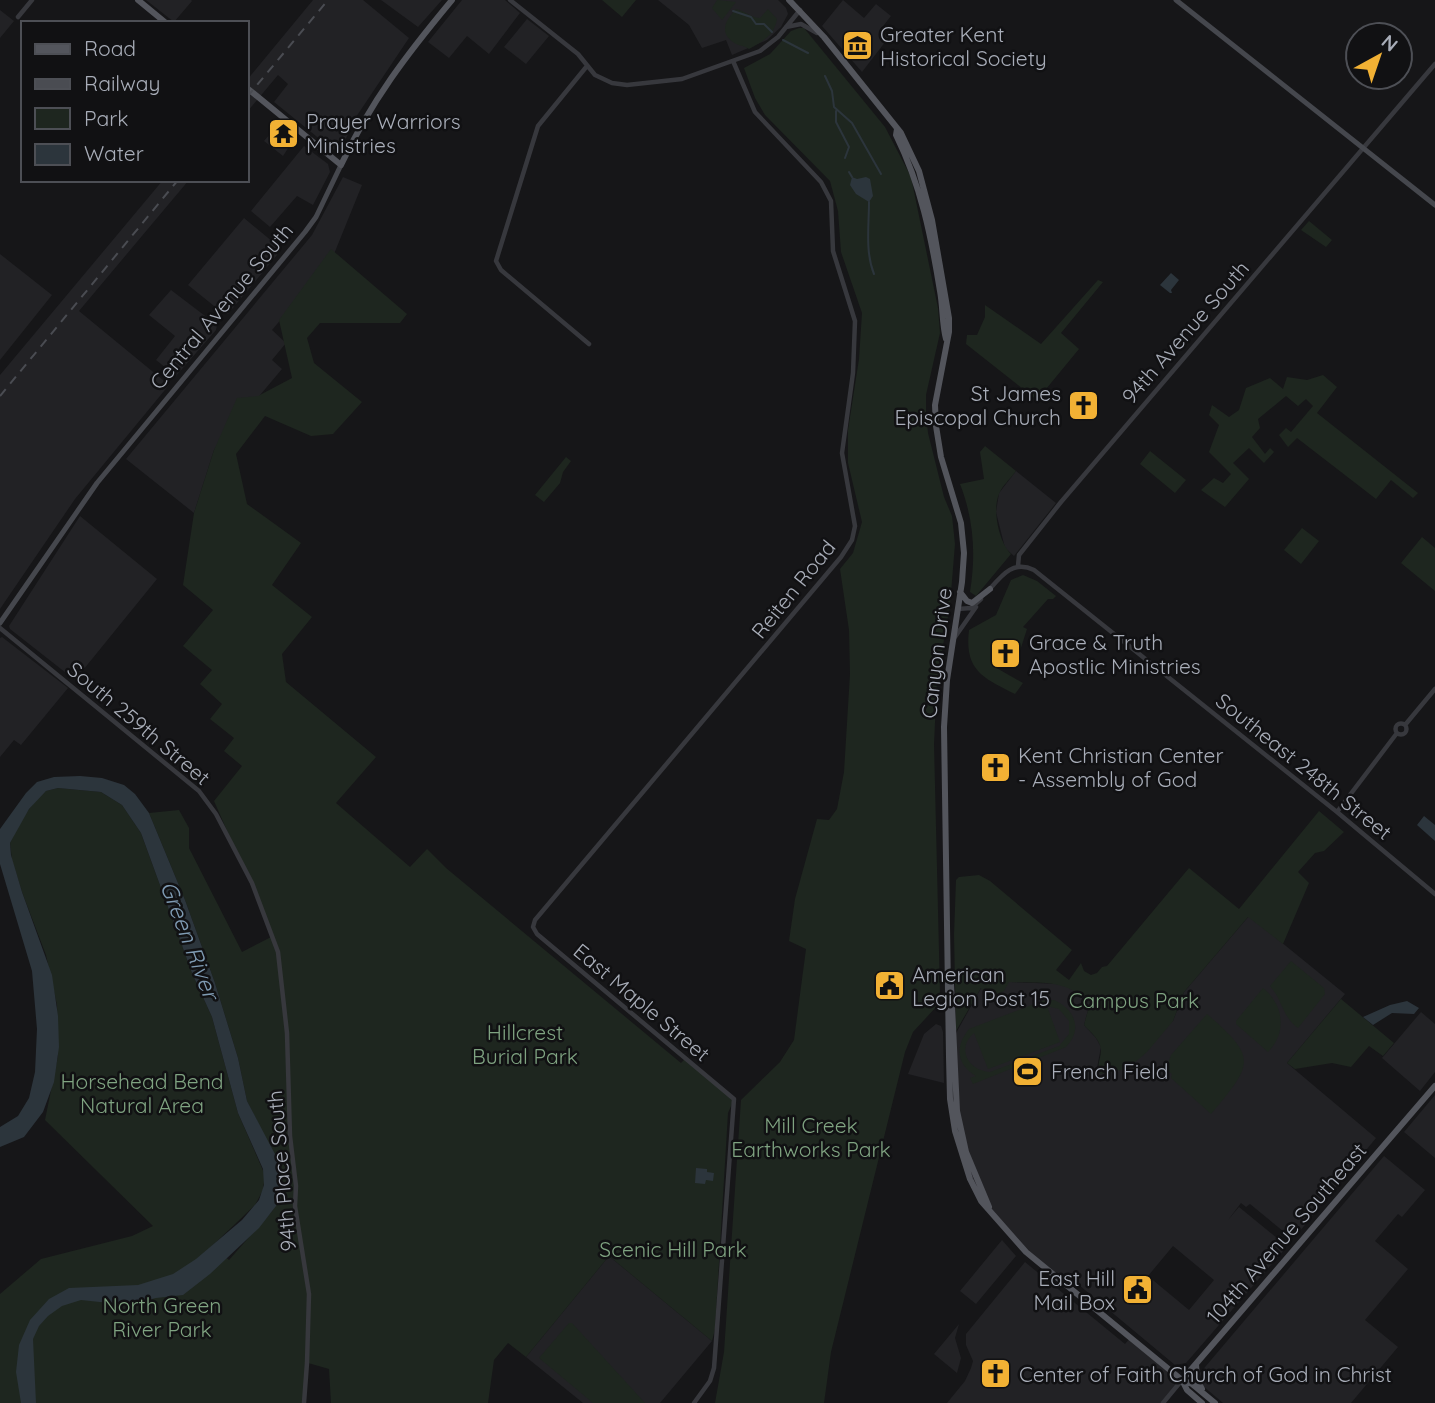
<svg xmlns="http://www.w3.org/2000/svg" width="1435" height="1403" font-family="Quicksand,sans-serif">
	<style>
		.built { fill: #222225; fill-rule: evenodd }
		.green { fill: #1e261f; fill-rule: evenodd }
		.water { fill: #2c353c }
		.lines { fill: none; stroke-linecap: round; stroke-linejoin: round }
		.stream { stroke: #2c353c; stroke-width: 2 }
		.tertiary { stroke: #37383d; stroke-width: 4.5 }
		.secondary { stroke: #45474d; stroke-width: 5 }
		.primary { stroke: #53555c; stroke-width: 6 }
		.rail { stroke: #4a4c52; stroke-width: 2; stroke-dasharray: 9 7; stroke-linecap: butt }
		.labels { text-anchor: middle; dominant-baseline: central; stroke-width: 5; stroke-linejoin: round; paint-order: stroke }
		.poi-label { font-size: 21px; fill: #a8adb8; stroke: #111113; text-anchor: start }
		.street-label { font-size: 21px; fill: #a8adb8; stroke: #111113 }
		.park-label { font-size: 21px; fill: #7fa381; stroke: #111113 }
		.water-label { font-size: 23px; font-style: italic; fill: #7f9bb3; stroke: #111113 }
	</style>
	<rect width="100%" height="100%" fill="#161618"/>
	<path class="built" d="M146,0h45l1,1 -18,21z
		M313,0h50l46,38 -53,79 -15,32 -4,1 -5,-1 -58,-47 14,-18 -10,-9 -31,37v-32z
		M381,0h61l-24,27z
		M462,0h43l15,13 -31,41 -22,-18 -18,22 -21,-16z
		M658,0h120l8,8 2,6 -7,13 -14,13 -35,15 -6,-15 -24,8 -13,-23z
		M843,0l21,18 12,-14 15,12 -11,14 9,7 -27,35 -40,-46z
		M0,10l14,11 -14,17z
		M527,19l22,17 -23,28 -22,-17z
		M280,122l16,14 -13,20 -19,-15z
		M304,146l24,18 2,8 -17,33 -16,-9 -27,31 -19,-16z
		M343,177l19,8 -30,74 -60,71 14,13 -14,17 10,9 -68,81 -20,63 -68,-54 186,-224z
		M163,180h26l-110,131 90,74 -94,114 -75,110v-234z
		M244,218l35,29 -2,8 -49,59h-4l-36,-29z
		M0,254l52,41 -52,65z
		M171,290l46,35 -1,5 -40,46 -20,-16 19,-24 -26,-21z
		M1016,471l40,32 -42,53 -9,-8 -9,-36 3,-19z
		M80,516l77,63 -82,101 -65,-51 -1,-3z
		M2,637l66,51 -47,57 -7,-5 -14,17v-119z
		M1249,916l96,78 -58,69 89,75 -81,99 -6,-1 -39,-32 -4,3 -5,-4 -13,17 11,-13 44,36 1,7 -98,113 -11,2 -102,-85 -6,6 -41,-34 -37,-43 -17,-31 -15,-47 -4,-32 -3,-55 35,-63 76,3 9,3 20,16 -6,22 12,13 5,9 -4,21 76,-47 11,-29zM1173,1246l41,34 -25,30 -41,-34z
		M1421,1012l14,12v48l-15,19 -38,-33z
		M936,1024l5,2 2,6 1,51 -36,-9 16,-40z
		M1435,1095v63l-31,-26z
		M1384,1156l41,34 -23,27 -4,-3 -23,27 33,28 -43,51 33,27 -47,56h-128l-20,-17 -3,-13z
		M1002,1240l14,16 -40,48 -16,-13z
		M609,1256l103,85 -52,62h-77l-57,-46z
		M1025,1262l100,82 5,-6 52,42 -19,23h-216l18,-22 6,-13 2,-7 -7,-16v-11z
		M959,1324l-4,14 6,20 -4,15 -23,-19z"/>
	<path class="green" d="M602,0h34l-14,17z
		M717,0l19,2 -14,18 -10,-12z
		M736,9c9,2 16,9 24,9l8,-9 9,10c-3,17 -14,22 -28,30 -6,-4 -11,-3 -16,-7 -15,-11 -6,-23 3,-33z
		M799,28h5l81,99 26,50 27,131 2,25 -14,62v18l2,20 16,64 8,19 3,28 -5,61 -13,75 -3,64 6,249 -3,13 -24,26 -8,20 -74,300 -7,51h-109l9,-51 17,-252 39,-38 14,-22 12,-91 -17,-8 6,-42 22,-80 12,1 8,-11 7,-37 6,-98 -1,-44 -9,-61 13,-16 9,-31 -14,-59v-33l11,-71 3,-46 -21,-61 -3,-41 -8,-30 -65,-66 -10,-17 -11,-30 26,-14 21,-23z
		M1309,221l23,19 -6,7 -25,-17z
		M331,249l76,65 -7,9h-80l-13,15 7,25 48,39 -29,32 -22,2 -46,-20 -29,38 11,50 54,39 -29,42 40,32 -30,37 4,28 90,75 -40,46 74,64 17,-18 19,19 235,195 4,-4 49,40 -6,14 -13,216 -3,12 -103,-85 -83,101 -18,-14 -14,17 -6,43h-157l-2,-34 -21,-6 -4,40h-304v-109l41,-35 91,-23 21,-10 -108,-106 13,-64 -1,-51 -11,-50 -24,-63 -10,-32 -2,-17 13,-26 13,-17 10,-9 12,-3 43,4 21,13 19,28 51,140 20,44 26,96 27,62 -2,15 -8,15 -43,41 17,14 44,-50 8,-41 -34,-68 -9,-43 -23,-75 -30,-83 -36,-87 30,-3 10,18v20l53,104 31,-16 -59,-135 28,-35 -18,-15 10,-13 -24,-19 12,-15 -22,-20 12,-14 -29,-24 30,-36 -30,-25 11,-72 20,-63 23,-52 21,-2 34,-18 -13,-58z
		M1098,280l5,2 -42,51 18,16 -42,51 -71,-56 1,-9h10l8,-18v-12l56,39z
		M1323,375l14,12 -20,26 101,80 -5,5 -22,-18 -15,19 -79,-61 -9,9 -9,-12 7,-7 5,4 22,-26 -7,-7 -8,7 -12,-10 -28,23 2,9 -8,9 13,17 5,-6 4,4 -10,11 -15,-15 -16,15 16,16 -24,28 -24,-17 13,-12 9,5 8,-9 -22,-22 10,-27 -10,-10 3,-10 17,12 10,-7 7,-22 24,-10 13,11 4,-12 20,3z
		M985,446l31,25c-5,7 -14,15 -17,23 -7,16 0,48 12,60l-35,42 -6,-4c6,-37 4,-72 -10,-108l24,-5 -4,-27z
		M1150,451l36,29 -11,13 -35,-29z
		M566,457l5,4 -8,11 -3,11 -16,19 -9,-7z
		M1302,528l17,13 -18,23 -17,-14z
		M1422,537l13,11v43l-34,-28z
		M1023,575l14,6 19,15 -3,3h-5l-25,28 4,2 -8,25 -21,-3 -5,15 30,17 -8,11c-31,-16 -51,-23 -46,-64l27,-15 15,-35z
		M1319,811l25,21 -20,19 -9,2 -17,19 11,11 -26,61 -35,-27 -64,75 -11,29 -26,31 -20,17 -27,5c-4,-9 1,-15 1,-24 -1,-11 -11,-18 -17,-25l6,-22c-27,-25 -47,-19 -81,-21l-5,9 -16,7 -7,-10 -25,43 -2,-96 2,-55 3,-3 20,-2 11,6 82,69 -16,20 13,10 12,-17 3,8 7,4 6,-2 5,-6 5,-1 82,-98 50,41z
		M1291,961l33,27 1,6 -27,34c-15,-10 -16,-29 -28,-42z
		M1263,988c21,17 24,45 5,64l-32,-28v-3z
		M1341,999l53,44 -11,13 -14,-10 -18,21 -19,-4 -37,6 -8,-6z
		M1054,1000c21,9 29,30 12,47l-93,37 -3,-6 6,-2c-20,-12 -21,-30 -7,-47l73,-28zM1047,1006l12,3 10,12v13l-10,12 -69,26c-22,-1 -34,-24 -16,-39l14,36 72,-27z
		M1207,1014c51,44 46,50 4,100l-40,-36 1,-4 -6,-5 5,-14z
		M569,1323h3l73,80h-52l-54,-45z"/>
	<path class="water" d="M852,177l5,2 9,-2 4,2 3,17 -4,6 -13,-8 -6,-9z
		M1171,273l8,7 -8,10 1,3h-2l-10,-8z
		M80,776l22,2 22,7 11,9 14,19 36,87 30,83 23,75 9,43 30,57 5,23 -6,25 -17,22 -49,46 -27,21 -27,3 -28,7 -47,-5 -19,6 -14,10 -9,10 -6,13 3,64h-15l-5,-31 3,-27 11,-25 19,-21 20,-11 69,-3 35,-11 23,-15 46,-39 17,-20 5,-15 -1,-16 -25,-56 -26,-96 -20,-44 -51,-140 -19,-28 -21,-13 -43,-4 -12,3 -17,18 -19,34 1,12 11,37 30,83 6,41 1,31 -5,35 -11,30 -19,25 -24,10v-20l18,-11 11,-18 6,-26 2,-43 -5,-58 -32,-107v-35l26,-36 11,-11 17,-5z
		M1424,816l11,9v16l-18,-16z
		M1407,1001l12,7 -5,6 -22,-1 -19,12 -10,-8 27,-12z
		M696,1168l11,1v3l7,1 -1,8 -7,-1 -1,4 -10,-1z"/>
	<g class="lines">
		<path class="stream" d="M733,11l18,6 5,7h8l8,8
			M783,40l25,13
			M825,76l7,15 2,16 18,16 29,51
			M836,111v11l13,25 -4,11
			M849,172l3,5
			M869,202c0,23 -4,50 5,72"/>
		<path class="tertiary" d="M510,0l68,54 17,21 17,8 15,2 55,-6 78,-28 18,-14 22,-27
			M18,17l14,-17
			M786,27l15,-3 16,9
			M587,66l-49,60 -42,135 5,9 88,74
			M1018,566l1,-11 42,-53 374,-438
			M989,590c13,-15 24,-30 45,-20l303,242 98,82
			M958,609l13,-1 10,-9
			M0,628l199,163 17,23 36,69 26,69 9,81 3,103 6,50 -1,20 14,88 -2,69 -3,40
			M955,637l21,-30
			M1395.5 729a5.5 5.5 0 1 1 11 0a5.5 5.5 0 1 1-11 0Z
			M1405,725l30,-36
			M1337,812l60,-79
			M694,1403l16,-22 4,-13 20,-269 -197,-165 -4,-7 2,-7 306,-363 11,-17 3,-14 -13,-73 11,-80 2,-52 -22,-70 -2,-50 -10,-19 -66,-70 -22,-51
			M1163,1403l19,-23"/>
		<path class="secondary" d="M1176,0l259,205
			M0,623l97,-140 208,-251 11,-15 25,-52"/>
		<path class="primary" d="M138,0l28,23
			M789,0l35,37 77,96 18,38 13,49 17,98v14l-14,73 1,21 5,31 20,66 3,30 -2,29 -15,98 -3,47 5,330 1,42 5,32 15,48 11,22 45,51 156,128 10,4 23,19
			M247,88l94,77c30,-64 66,-111 111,-165
			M897,129l-1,6c25,51 35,100 44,156 3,16 2,33 6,48
			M960,592l7,9 5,2 18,-14
			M948,975l3,9 6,127 9,41 23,55
			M1196,1364l1,16 5,9
			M1182,1380l253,-294
			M1182,1380l5,10 15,13"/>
		<path class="rail" d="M247,97l81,-97
			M0,396l178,-216"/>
	</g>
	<defs>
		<symbol id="museum-square" viewBox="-11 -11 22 22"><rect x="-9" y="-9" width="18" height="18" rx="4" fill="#f2b134" stroke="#111113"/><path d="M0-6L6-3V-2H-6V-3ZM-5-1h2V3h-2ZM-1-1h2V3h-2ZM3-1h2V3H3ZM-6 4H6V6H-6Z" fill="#111"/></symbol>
		<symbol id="temple-square" viewBox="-11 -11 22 22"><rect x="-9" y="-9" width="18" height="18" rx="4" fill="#f2b134" stroke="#111113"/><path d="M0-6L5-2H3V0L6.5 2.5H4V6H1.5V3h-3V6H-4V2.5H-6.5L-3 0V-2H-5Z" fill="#111"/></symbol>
		<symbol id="church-square" viewBox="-11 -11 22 22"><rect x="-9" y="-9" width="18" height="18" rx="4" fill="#f2b134" stroke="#111113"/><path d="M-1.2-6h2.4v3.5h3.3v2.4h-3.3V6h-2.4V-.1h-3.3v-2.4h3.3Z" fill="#111"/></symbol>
		<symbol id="civic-square" viewBox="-11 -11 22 22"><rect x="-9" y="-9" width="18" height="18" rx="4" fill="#f2b134" stroke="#111113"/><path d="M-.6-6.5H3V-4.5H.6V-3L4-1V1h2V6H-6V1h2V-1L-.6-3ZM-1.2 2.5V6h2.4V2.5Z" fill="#111"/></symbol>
		<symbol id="stadium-square" viewBox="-11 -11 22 22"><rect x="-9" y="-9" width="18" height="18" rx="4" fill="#f2b134" stroke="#111113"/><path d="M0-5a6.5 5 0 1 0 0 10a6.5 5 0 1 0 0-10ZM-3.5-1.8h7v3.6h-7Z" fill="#111"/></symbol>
	</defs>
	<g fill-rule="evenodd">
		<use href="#museum-square" x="840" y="28" width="35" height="35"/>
		<use href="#temple-square" x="266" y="116" width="35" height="35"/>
		<use href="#church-square" x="1066" y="388" width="35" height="35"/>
		<use href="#church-square" x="988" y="636" width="35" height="35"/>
		<use href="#church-square" x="978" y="750" width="35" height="35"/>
		<use href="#civic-square" x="872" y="968" width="35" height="35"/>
		<use href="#stadium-square" x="1010" y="1054" width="35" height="35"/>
		<use href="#civic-square" x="1120" y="1272" width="35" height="35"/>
		<use href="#church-square" x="978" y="1356" width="35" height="35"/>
	</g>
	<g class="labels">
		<g class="poi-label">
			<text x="880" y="34">Greater Kent<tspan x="880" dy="24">Historical Society</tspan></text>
			<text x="306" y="121">Prayer Warriors<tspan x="306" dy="24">Ministries</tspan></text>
			<text x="1061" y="393" text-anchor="end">St James<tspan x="1061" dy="24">Episcopal Church</tspan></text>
			<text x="1029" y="642">Grace &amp; Truth<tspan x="1029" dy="24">Apostlic Ministries</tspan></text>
			<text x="1018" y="755">Kent Christian Center<tspan x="1018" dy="24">- Assembly of God</tspan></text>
			<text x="912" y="974">American<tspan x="912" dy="24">Legion Post 15</tspan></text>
			<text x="1051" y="1071">French Field</text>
			<text x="1115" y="1278" text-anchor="end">East Hill<tspan x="1115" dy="24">Mail Box</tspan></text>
			<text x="1019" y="1374">Center of Faith Church of God in Christ</text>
		</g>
		<g class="street-label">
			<text transform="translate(221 306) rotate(-50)">Central Avenue South</text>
			<text transform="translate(1185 332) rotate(-49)">94th Avenue South</text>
			<text transform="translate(793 589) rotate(-51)">Reiten Road</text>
			<text transform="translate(936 653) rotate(-83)">Canyon Drive</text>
			<text transform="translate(139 723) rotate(40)">South 259th Street</text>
			<text transform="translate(1304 766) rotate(39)">Southeast 248th Street</text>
			<text transform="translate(642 1002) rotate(40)">East Maple Street</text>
			<text transform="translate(281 1171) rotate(-95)">94th Place South</text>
			<text transform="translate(1286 1233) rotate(-49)">104th Avenue Southeast</text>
		</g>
		<g class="park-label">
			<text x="1134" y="1000">Campus Park</text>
			<text x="525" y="1032">Hillcrest<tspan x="525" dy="24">Burial Park</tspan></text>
			<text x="142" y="1081">Horsehead Bend<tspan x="142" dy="24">Natural Area</tspan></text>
			<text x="811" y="1125">Mill Creek<tspan x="811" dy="24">Earthworks Park</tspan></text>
			<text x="673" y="1249">Scenic Hill Park</text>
			<text x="162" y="1305">North Green<tspan x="162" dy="24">River Park</tspan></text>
		</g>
		<g class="water-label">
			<text transform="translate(190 940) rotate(69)">Green River</text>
		</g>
	</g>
	<rect x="21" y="21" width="228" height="161" fill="#111113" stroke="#4d4f55" stroke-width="2"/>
	<rect x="35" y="44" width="35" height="10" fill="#53555c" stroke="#4d4f55" stroke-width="2"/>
	<text x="84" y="56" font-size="21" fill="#a8adb8">Road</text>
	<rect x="35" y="79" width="35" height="10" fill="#4a4c52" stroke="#4d4f55" stroke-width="2"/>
	<text x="84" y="91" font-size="21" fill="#a8adb8">Railway</text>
	<rect x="35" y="108" width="35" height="21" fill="#1e261f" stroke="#4d4f55" stroke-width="2"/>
	<text x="84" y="126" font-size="21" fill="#a8adb8">Park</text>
	<rect x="35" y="144" width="35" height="21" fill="#2c353c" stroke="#4d4f55" stroke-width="2"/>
	<text x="84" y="161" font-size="21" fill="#a8adb8">Water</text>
	<g transform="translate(1379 56) rotate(40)"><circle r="33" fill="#111113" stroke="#4d4f55" stroke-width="2"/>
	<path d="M0-5L12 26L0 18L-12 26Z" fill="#f2b134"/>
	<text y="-10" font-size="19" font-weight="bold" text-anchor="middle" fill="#a8adb8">N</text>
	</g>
</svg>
